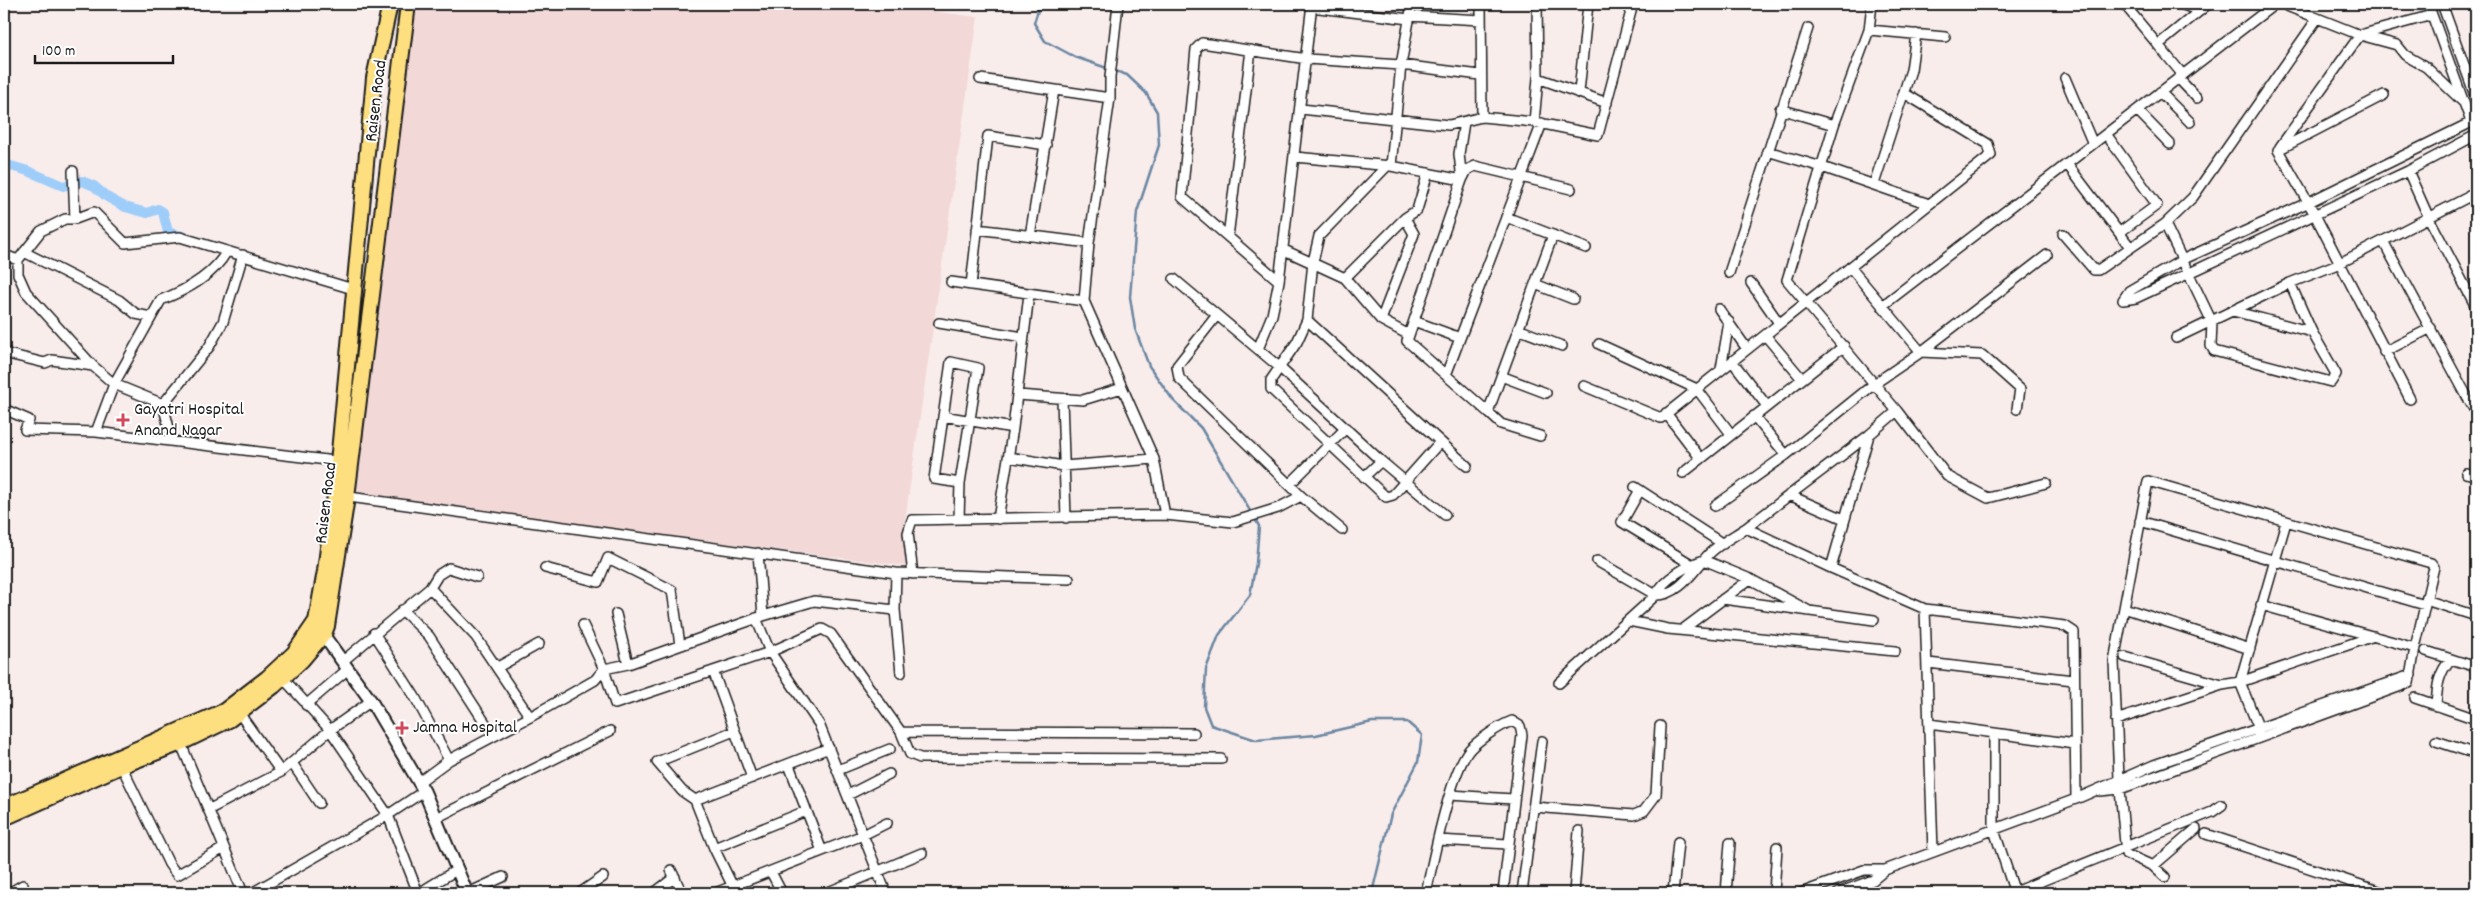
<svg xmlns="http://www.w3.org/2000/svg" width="2480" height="897" font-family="Dekko,sans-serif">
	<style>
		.built { fill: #f2d8d6 }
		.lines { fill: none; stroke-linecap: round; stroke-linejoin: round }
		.stream { stroke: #6a86a1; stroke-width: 2.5 }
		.canal { stroke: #9ecdf9; stroke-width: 10 }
		.minor-casing { stroke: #1c1c1c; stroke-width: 12 }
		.tertiary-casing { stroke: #1c1c1c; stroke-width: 15 }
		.primary-casing { stroke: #1c1c1c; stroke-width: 18 }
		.minor { stroke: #fff; stroke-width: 9 }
		.tertiary { stroke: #fff; stroke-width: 11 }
		.primary { stroke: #fedf80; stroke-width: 14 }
		.poi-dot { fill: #d1495b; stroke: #fff; stroke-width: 2 }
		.labels { text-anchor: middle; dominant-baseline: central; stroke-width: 4; stroke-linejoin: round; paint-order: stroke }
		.street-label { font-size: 18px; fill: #1c1c1c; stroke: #fff }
		.poi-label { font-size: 18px; fill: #1c1c1c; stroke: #fff; text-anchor: start }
	</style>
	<rect width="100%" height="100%" fill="#f9edec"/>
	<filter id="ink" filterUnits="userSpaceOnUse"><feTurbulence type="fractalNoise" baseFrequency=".02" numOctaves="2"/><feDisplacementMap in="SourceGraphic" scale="10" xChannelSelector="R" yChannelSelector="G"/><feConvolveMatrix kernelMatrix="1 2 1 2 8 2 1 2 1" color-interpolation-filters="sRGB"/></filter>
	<g filter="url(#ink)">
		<path class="built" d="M416,4h458l104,13 -74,510 2,39 -551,-70z"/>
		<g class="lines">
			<path class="stream" d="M1040,4l-6,19 11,18 30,16 52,18 19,18 11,19 2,33 -22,67 -7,85 5,32 14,37 24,34 28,28 58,98 -3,37 -6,32 -31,40 -13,34 -2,38 7,18 45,15 60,-5 56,-13h35l15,13 -4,27 -27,52 -19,79"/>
			<path class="canal" d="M4,164l24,7 35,15 19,-5 12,5 13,11 18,10 22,6 11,-4 5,3 5,20 17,5"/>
			<defs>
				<path id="minor" d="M1118,4l-8,73v21l-21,145 -5,58 70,158 11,56
					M1481,4l1,113 52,5 64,13 35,-131
					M1872,4l-3,26 -35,95 -47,155 110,131 50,65 41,22 58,-15
					M2124,4l34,41 50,-41
					M2181,4l19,7
					M2282,4l78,31 37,10 8,10 21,12 37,35
					M2428,4l43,118
					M2442,4l34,94
					M1311,7l98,12
					M1409,16l72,4
					M1869,30l76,7
					M2158,45l25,30
					M1538,78l69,25
					M2065,78l28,66
					M2178,78l19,20
					M980,79l130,19
					M1579,92l9,-88
					M2160,92l30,30
					M2384,95l-106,55 36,63 96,186
					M1301,109l148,16 33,-8
					M1780,109l54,16
					M2137,110l33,34
					M1534,122l4,-44 -1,-74
					M2106,134l51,71 -37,27
					M2280,147l80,-112 72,-20
					M1767,151l55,16 107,37
					M1295,157l96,9 71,14 -55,161 81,71 65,-177
					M2067,164l63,83
					M1387,166l-68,70 -6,26 -6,58 -10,22 -26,38v9l115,108 7,-2 47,-53
					M1391,166l10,-101 11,-61
					M73,171l2,48
					M2408,171l21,47 47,89
					M1462,180l5,-10 8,-4 96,23
					M1462,180l-3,-26 5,-32
					M1874,184l37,-114 5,-36
					M2469,196l7,8
					M1506,217l80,31
					M2165,224l47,98 -1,24 3,5 117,31 5,-8 -24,-42 -22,-49
					M977,229l112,14
					M2063,234l31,36h4l67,-46 28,-27 124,-178
					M1030,236l24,-146
					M1228,237l23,-187
					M2383,241l93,172
					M1282,249l63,29 36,42 28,15
					M24,252l95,48 17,14 15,3
					M4,255l14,5
					M1850,267l71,85 61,3 38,34 -3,20
					M1729,273l79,-245
					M1345,278l60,-60 12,-8 11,-37
					M1174,279l104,87 103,95 64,54
					M1279,281l-97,-84 14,-148 6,-6 105,16 94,6 79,10
					M951,282l133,19
					M1751,283l28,40
					M1535,284l38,15
					M971,285l17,-149 58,9
					M2123,300l6,-9 55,-32 123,-56 169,-83
					M2123,300l13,-2 272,-127 68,-36
					M1882,306l393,-302
					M1719,309l28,40
					M2233,311l79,21
					M1217,315l-40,51 2,12 122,118 41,34
					M1307,320l160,146
					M1381,320l33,-86 -9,-16
					M1414,321l46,17
					M939,323l84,14
					M1518,329l44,17
					M1765,335l37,44
					M2176,338l114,-55 50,-20 136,-70
					M1599,344l98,45 34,45
					M1258,349l14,-34 7,-34 33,-277
					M2384,352l47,-24
					M4,353l41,10 7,-3 41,6
					M1732,361l35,45
					M1721,369l8,-47
					M1446,375l96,-252
					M1501,376l45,17
					M1584,386l77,32 330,-263 -3,-11 -84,-51
					M1018,395l65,5 39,-12
					M1062,399l4,119
					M163,404l-49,-20 -21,-18 -67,-74 -8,-18v-14l23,-29 24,-12h10l19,-7 31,31 55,-6 173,52
					M4,409l25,11 -4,10 71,2 247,30
					M1897,411l-28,24 -123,93 85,40 94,41 140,17 9,6 2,167
					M1488,412l13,12 39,12
					M1666,413l35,46
					M943,416l70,12
					M1754,416l32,39
					M96,432l18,-48 47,-84c26,-10 52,-24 66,-49
					M172,440l-9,-36 46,-57 14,-25 20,-67
					M1009,457l54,9 91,-7
					M1683,473l161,-127
					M2466,473l10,2
					M1364,477l17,-16
					M1290,484l56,-56
					M1635,487l88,57
					M1640,490l-18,32 69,42
					M1789,495l55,24
					M342,496l554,77 173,6
					M1715,506l71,-51 88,-71 47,-32 126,-97
					M959,519l1,-36 18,-115 -27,-6 -17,117 26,4
					M998,519l15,-91 16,-134
					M2140,521l285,84
					M758,553l5,63
					M1597,561l59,34c25,0 38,-26 54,-42 10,-10 24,-17 36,-25
					M545,568l53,14 10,-24 64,32 8,55
					M1831,568l38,-133
					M896,573l-1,37 6,63
					M913,574l-5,-41 4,-13 253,-5 68,7 45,-14 23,-12
					M430,588l46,49 54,80
					M1723,599l151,21
					M2432,602l44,14
					M2124,608l126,41
					M1925,609l8,243
					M402,610l27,26 64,99
					M616,614l12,50
					M756,618l14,34 49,72 67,169
					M1629,621l39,8 227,22
					M583,625l21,44 11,35 155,-52 52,-23 9,5 70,98 9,22 10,4 301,1
					M1682,630l68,-51
					M374,633l41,64 34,63
					M2426,651l50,16
					M2125,657l97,28
					M343,661l87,-73 8,-13 11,-7 28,9
					M1928,663l145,17
					M498,667l41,-23
					M713,671l39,107
					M283,678l47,52 58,85 30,78
					M1559,683l97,-88c7,-16 32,-30 48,-35l46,19 59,32
					M2415,698l61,21
					M306,705l42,-36
					M2436,706c1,-19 2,-33 15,-47
					M239,713l42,59
					M2116,720l106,-35 18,-3 134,-46
					M1929,724l146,20
					M901,732l293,1
					M1994,734v96l21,63
					M2261,734l-21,-52 46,-160
					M179,739l64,154
					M2436,741l40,13
					M119,761l50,103 8,11 47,-27
					M292,763l27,40
					M789,765l33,86
					M838,770l52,-21
					M419,782l30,-22 81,-43 65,-37 9,-11 24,-5 135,-48 51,-15 81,9
					M2100,791l20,-2 289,-106 6,-35 -154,-43
					M848,795l41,-21
					M1450,795l63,4
					M695,800l-13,-9 -25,-29 77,-31
					M1534,807l100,8 10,-4 12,-16 4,-69
					M208,810l73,-38 49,-42 41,-29
					M436,818l174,-87
					M2206,834l179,59
					M1438,840l70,4
					M714,848l92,-37
					M2153,866l43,-37
					M671,870l11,23
					M771,872l11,21
					M2165,877l-12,-11 -27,-12 -7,-75 -5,-118 34,-180 283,82 3,4 -19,81
					M9,893l14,-8
					M252,893l136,-78 36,-24
					M419,893l39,-24
					M468,893l35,-16
					M580,893l23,-16
					M654,893l21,-16
					M715,893l148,-58 24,-12
					M736,893l-22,-45 -19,-48 134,-52
					M826,893l96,-40
					M1426,893c7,-32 24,-121 44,-144 10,-10 29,-23 42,-28l8,5 2,9 -19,158
					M1522,893l20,-152
					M1574,893l5,-62
					M1673,893l5,-51
					M1726,893l4,-50
					M1774,893l3,-46
					M1801,893l63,-23h21
					M1838,893l35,-13 12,-10 191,-71 78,-34 257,-90
					M2012,893l200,-81 10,-7"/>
				<path id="tertiary" d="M319,629l52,72 53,90 43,102"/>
				<path id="primary" d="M4,807l220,-96 43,-33 27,-25 22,-32 9,-50 10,-76 39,-417 16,-74
					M4,818l117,-52 60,-23 48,-23 45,-34 28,-26 22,-26 3,-8 20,-129 61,-493"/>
			</defs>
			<use href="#minor" class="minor-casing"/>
			<use href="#tertiary" class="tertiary-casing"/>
			<use href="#primary" class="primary-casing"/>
			<use href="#minor" class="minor"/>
			<use href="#tertiary" class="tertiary"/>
			<use href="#primary" class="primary"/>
		</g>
	</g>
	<g class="poi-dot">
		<path d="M120.5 412.5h5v5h5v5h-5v5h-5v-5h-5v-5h5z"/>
		<path d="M399.5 720.5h5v5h5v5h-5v5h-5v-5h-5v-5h5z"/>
	</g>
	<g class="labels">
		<g class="street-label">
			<text transform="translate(377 101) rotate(-83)">Raisen Road</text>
			<text transform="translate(327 503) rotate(-83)">Raisen Road</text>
		</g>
		<g class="poi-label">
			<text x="134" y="410">Gayatri Hospital<tspan x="134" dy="21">Anand Nagar</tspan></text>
			<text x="413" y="728">Jamna Hospital</text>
		</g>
	</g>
	<rect width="2480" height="897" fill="none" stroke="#fff" stroke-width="20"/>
	<rect x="10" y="10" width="2460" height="877" fill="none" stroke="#1c1c1c" stroke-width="2" filter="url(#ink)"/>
	<path d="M35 55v8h138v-8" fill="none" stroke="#1c1c1c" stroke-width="2.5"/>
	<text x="42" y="55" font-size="15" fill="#1c1c1c" stroke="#ffffff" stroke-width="4" paint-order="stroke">100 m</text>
</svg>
